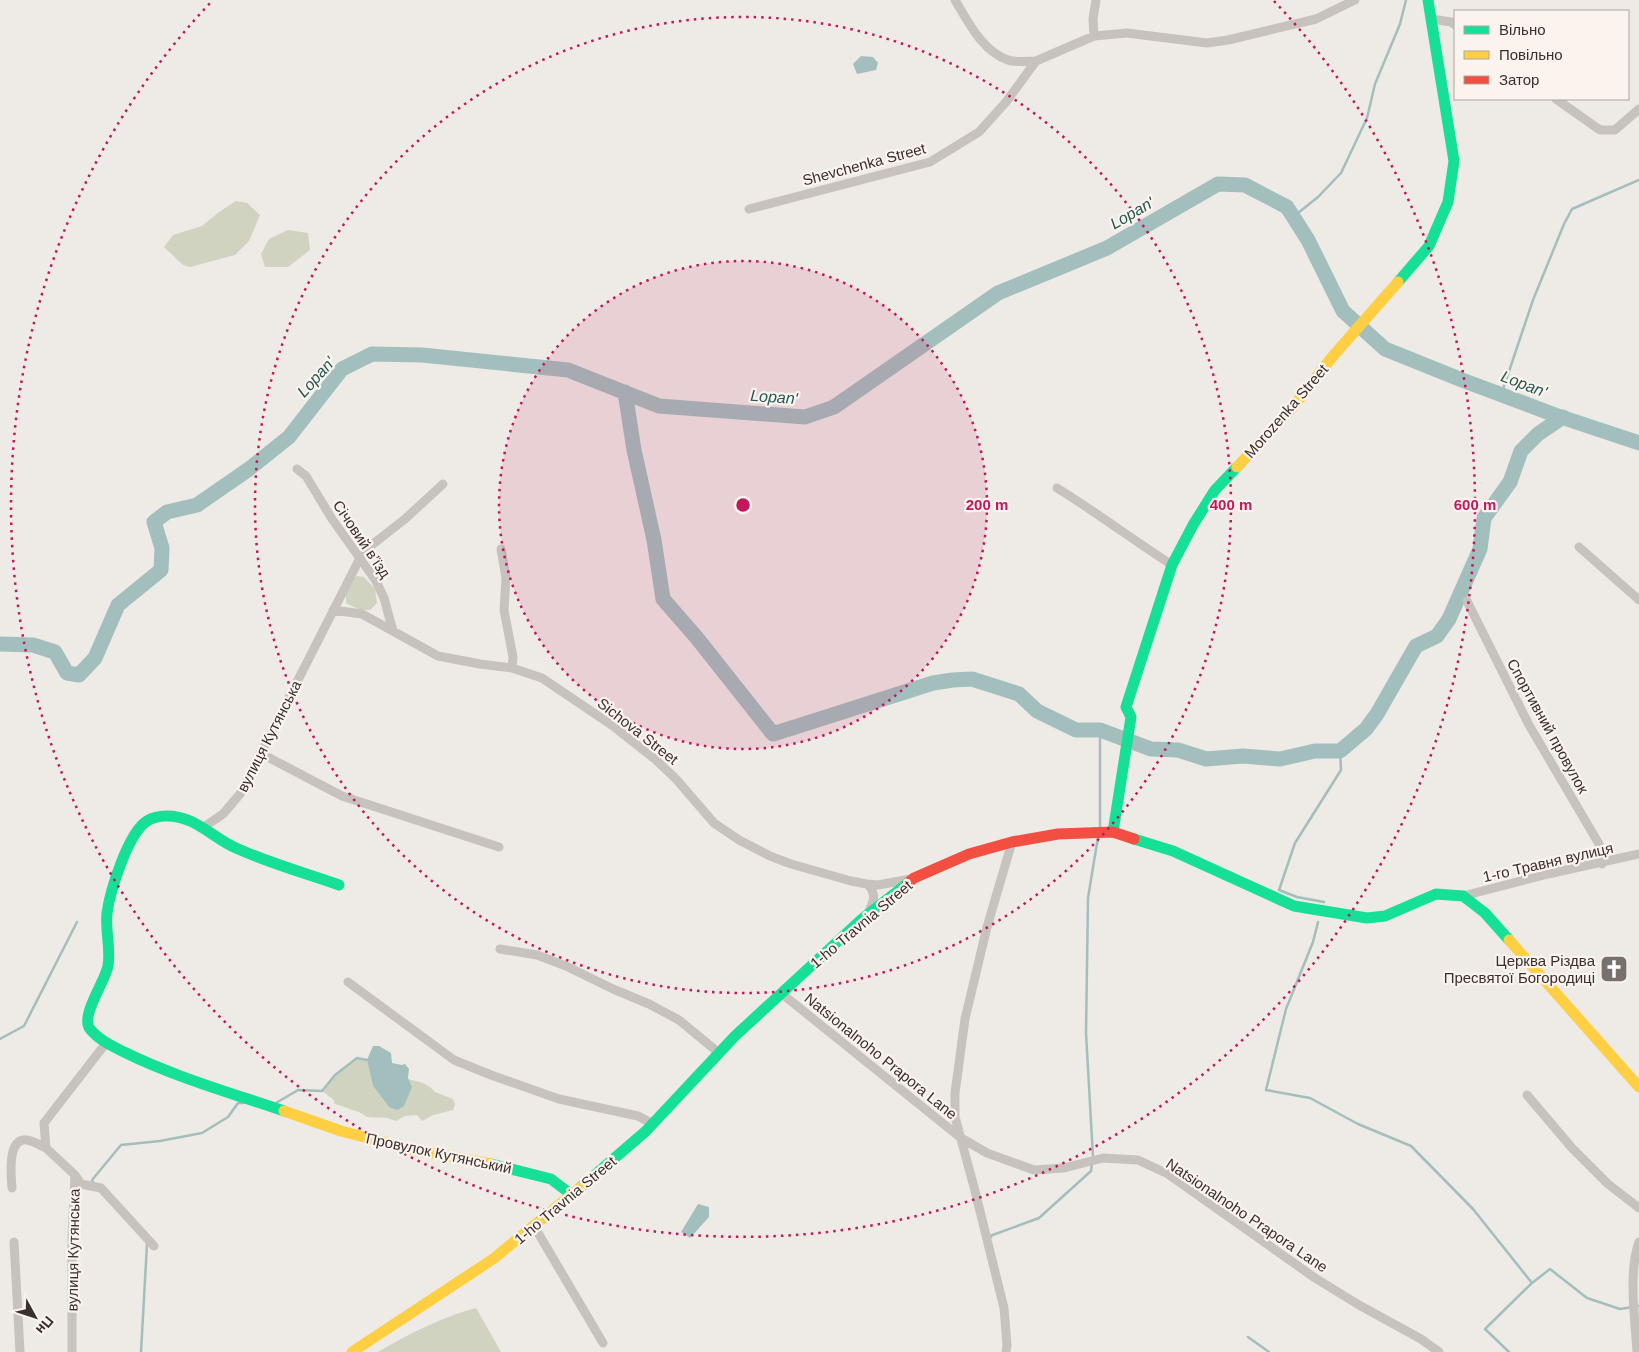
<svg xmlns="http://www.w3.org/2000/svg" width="1639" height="1352" font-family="Arial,sans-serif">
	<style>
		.green { fill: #d1d3c1 }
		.water { fill: #a3bfbd }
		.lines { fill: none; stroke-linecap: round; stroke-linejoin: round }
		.stream { stroke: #a3bfbd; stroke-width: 2.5 }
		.river { stroke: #a3bfbd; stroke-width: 15 }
		.street { stroke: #c8c2be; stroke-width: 9 }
		.fast { stroke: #16e098; stroke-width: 11 }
		.slow { stroke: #ffcf43; stroke-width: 11 }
		.jam { stroke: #f24e42; stroke-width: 11 }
		.ring { fill: none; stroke: #c2185b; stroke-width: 2.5; stroke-dasharray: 2.5 5 }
		.labels { text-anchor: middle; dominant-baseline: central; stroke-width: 4.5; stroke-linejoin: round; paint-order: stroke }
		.street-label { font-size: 15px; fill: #392f2c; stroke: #faf3ee }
		.poi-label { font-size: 15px; fill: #392f2c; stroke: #faf3ee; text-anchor: end }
		.water-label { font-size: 16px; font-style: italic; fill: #245856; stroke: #faf3ee }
		.centre { fill: #c2185b; stroke: #faf3ee; stroke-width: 2.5 }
		.ring-label { font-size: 15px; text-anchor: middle; font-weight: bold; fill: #c2185b; stroke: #faf3ee; stroke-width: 4.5; stroke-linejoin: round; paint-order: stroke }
	</style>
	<rect width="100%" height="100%" fill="#eeeae6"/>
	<path class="green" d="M236,201l11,2 13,12 -11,26 -14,14 -45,12 -7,-2 -19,-18 9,-12 29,-9 17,-14z
		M288,230l20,3 2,17 -22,17h-23l-4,-13 8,-15z
		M357,576l7,1 11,12 2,14 -7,7h-10l-14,-7v-8l8,-17z
		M357,1058l10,2 6,26 16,21 23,-20 -4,-8 15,4 7,4 5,5 18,7 2,5 -2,6 -20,5 -11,6 -5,-6 -12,1 -9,5 -9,-3 -20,-1 -8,-5 -24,-8 -2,-5 -11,-8 13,-16z
		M476,1308l25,44h-123c31,-18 63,-35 98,-44z"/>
	<path class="water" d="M861,56l12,1 5,6 -2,7 -19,4 -4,-10z
		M373,1046h6l12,7 1,10 10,2 3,-1 4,5 -1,9 4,9 -8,19 -7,4 -8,-3 -16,-21 -6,-26z
		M698,1204l11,3v10l-19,21 -9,-6z"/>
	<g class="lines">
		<path class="stream" d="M1293,217l25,-20 23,-24 26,-55 8,-34 25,-60 6,-24
			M1501,395l32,-95 31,-76 8,-15 67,-29
			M1100,829v-99
			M1324,902l-27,-5 -18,-7 16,-47 46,-73 -1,-19
			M1318,922l-5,20 -27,67 -20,81 44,8 48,26 53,22 62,63 59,74 18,-14 37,29 33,11 19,-3
			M0,1039l24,-13 53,-104
			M276,1103l22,-13 24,1 13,-16 22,-17 10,2
			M1093,1157l-7,-124 2,-135 10,-61
			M94,1184l-2,-4 29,-35 39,-4 42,-8 26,-16 10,-14h5
			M991,1237l-1,-1 49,-18 52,-47 1,-8
			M1248,1337l21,15
			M141,1352l6,-108
			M1509,1352l-24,-23 47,-46"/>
		<path class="river" d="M625,392l9,58 20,90 9,59 34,39 76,96 160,-51 20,-3 19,-1 47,15 18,17 39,19h24l51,19 27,1 28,9 37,-3 37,3 35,-8h25l26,-22 11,-15 39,-68 21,-10 12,-17 31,-70 4,-31 26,-36 11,-31 17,-17 25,-17
			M0,644l33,1 22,7 12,21 12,2 16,-17 23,-53 43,-35 1,-22 -8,-26 13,-10 30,-7 52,-36 40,-32 53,-68 30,-15 50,1 146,15 91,36 146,11 29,-10 164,-114 109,-45 111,-64 27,1 42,22 21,33 35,71 42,38 77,31 93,35 84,28"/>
		<path class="street" d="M955,0c13,22 28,52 53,60 8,3 19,1 28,1
			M1432,19l19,3 4,3
			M1094,36l-1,-17 3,-19
			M1556,99l44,31h15l24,-21
			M749,209l181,-47 49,-30 27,-30 30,-41 58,-25 33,-3 80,10 21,-3 88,-21 39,-19
			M297,469l9,7 26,43 44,62 8,17 9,33
			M1057,488c39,24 76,52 115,77
			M1579,547l60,53
			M501,549l5,29 -2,32 9,47 -1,11
			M1467,601l62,124 70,119 3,20
			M333,610l29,4 76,42 42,8 32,4 30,10 71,48 43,34 20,19 38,44 25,17 31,16 21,8 60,17 16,3 11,1 33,-6
			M260,753l82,43 157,51
			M204,827l19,-13 17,-20 120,-236 13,-14 32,-25 38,-35
			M867,884c10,9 7,18 1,29
			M1463,896l85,-22 91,-20
			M500,949l37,6 29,11 47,23 36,15 30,16 40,33
			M348,982l106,78 37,15 68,24 79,17 15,8
			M781,993l180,145 26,15 47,17 30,-2 39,-10 35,2 30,14 147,104 44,27 62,34 18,13
			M1527,1095l45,53 36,36 31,24
			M75,1175l6,9 20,4 53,58
			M12,1188c-1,-12 -5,-51 15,-48 6,1 13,5 19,8
			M534,1226l69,117
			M14,1242l6,110
			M72,1352v-115l3,-62 -29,-27 -2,-25 62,-80
			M1006,1352l1,-7 -3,-37 -30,-121 -19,-70v-24l10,-74 22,-92 25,-85
			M1637,1352c-2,-32 -9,-80 2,-110"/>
		<path class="fast" d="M1398,282l31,-36 19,-44 6,-41 -26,-161
			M1113,832l18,-115 -5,-10 46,-142 21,-40 22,-35 22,-23
			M1134,839l39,12 121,55 73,12 18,-2 51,-22 27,2 22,17 24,27
			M284,1111c-53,-18 -109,-34 -160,-59 -12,-6 -25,-12 -34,-23 -10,-13 15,-47 18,-63 3,-17 -3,-36 -1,-53 3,-22 21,-80 40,-92 4,-3 13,-5 18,-5 30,-1 46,21 71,32 33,15 69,25 103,37
			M491,1164l60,15 21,16
			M581,1187l65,-56 89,-95 127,-117 46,-36"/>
		<path class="slow" d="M1237,467l55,-59 41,-52 65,-74
			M1509,940l130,147
			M284,1111l57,20 73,19 77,14
			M352,1352l141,-93 88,-72"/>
		<path class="jam" d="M908,883l6,-5 55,-24 43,-12 46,-8 55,-2 21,7"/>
	</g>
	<circle cx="743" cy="505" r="244" fill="#c2185b" fill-opacity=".12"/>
	<g class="ring">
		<circle cx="743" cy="505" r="244"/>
		<circle cx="743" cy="505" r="488"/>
		<path d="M1274 1A732 732 0 1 1 212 1"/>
	</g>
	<defs>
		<symbol id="church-square" viewBox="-11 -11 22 22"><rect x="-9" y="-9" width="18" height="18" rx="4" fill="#78706d" stroke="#faf3ee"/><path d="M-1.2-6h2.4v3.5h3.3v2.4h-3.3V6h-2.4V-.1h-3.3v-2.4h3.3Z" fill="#fff"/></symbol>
	</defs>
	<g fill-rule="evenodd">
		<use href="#church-square" x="1598" y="953" width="32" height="32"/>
	</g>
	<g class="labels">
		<g class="street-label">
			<text transform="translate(864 164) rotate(-15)">Shevchenka Street</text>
			<text transform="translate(1286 411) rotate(-49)">Morozenka Street</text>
			<text transform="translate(362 539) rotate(56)">Січовий в’їзд</text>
			<text transform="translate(1548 726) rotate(61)">Спортивний провулок</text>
			<text transform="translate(638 731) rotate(38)">Sichova Street</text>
			<text transform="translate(269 736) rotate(-63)">вулиця Кутянська</text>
			<text transform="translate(1548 862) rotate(-13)">1-го Травня вулиця</text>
			<text transform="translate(861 924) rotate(-40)">1-ho Travnia Street</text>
			<text transform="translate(881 1056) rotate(39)">Natsionalnoho Prapora Lane</text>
			<text transform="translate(439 1153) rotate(12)">Провулок Кутянський</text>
			<text transform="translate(565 1200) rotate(-40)">1-ho Travnia Street</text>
			<text transform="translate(1247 1215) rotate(34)">Natsionalnoho Prapora Lane</text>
			<text transform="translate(73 1250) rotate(-89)">вулиця Кутянська</text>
		</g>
		<g class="poi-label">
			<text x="1595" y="960">Церква Різдва<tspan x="1595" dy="17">Пресвятої Богородиці</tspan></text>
		</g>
		<g class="water-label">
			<text transform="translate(1132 213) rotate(-30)">Lopan'</text>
			<text transform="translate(316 377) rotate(-48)">Lopan'</text>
			<text transform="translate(1524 384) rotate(21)">Lopan'</text>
			<text transform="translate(774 397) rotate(4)">Lopan'</text>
		</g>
	</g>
	<circle cx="743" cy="505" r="8" class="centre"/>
	<g class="ring-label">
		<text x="987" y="510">200 m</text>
		<text x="1231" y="510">400 m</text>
		<text x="1475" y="510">600 m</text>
	</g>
	<rect x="1454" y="10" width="175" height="90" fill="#faf3ee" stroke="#ada5a0"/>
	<rect x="1464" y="26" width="25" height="8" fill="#16e098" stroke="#ada5a0"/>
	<text x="1499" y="35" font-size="15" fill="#392f2c">Вільно</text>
	<rect x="1464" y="51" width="25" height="8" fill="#ffcf43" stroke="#ada5a0"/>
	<text x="1499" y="60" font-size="15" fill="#392f2c">Повільно</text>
	<rect x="1464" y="76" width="25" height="8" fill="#f24e42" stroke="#ada5a0"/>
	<text x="1499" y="85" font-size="15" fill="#392f2c">Затор</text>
	<g transform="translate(35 1317) rotate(130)" stroke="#faf3ee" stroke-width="4" paint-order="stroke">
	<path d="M0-4L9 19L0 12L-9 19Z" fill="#392f2c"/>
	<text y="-8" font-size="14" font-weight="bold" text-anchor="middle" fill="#392f2c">Пн</text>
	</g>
</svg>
